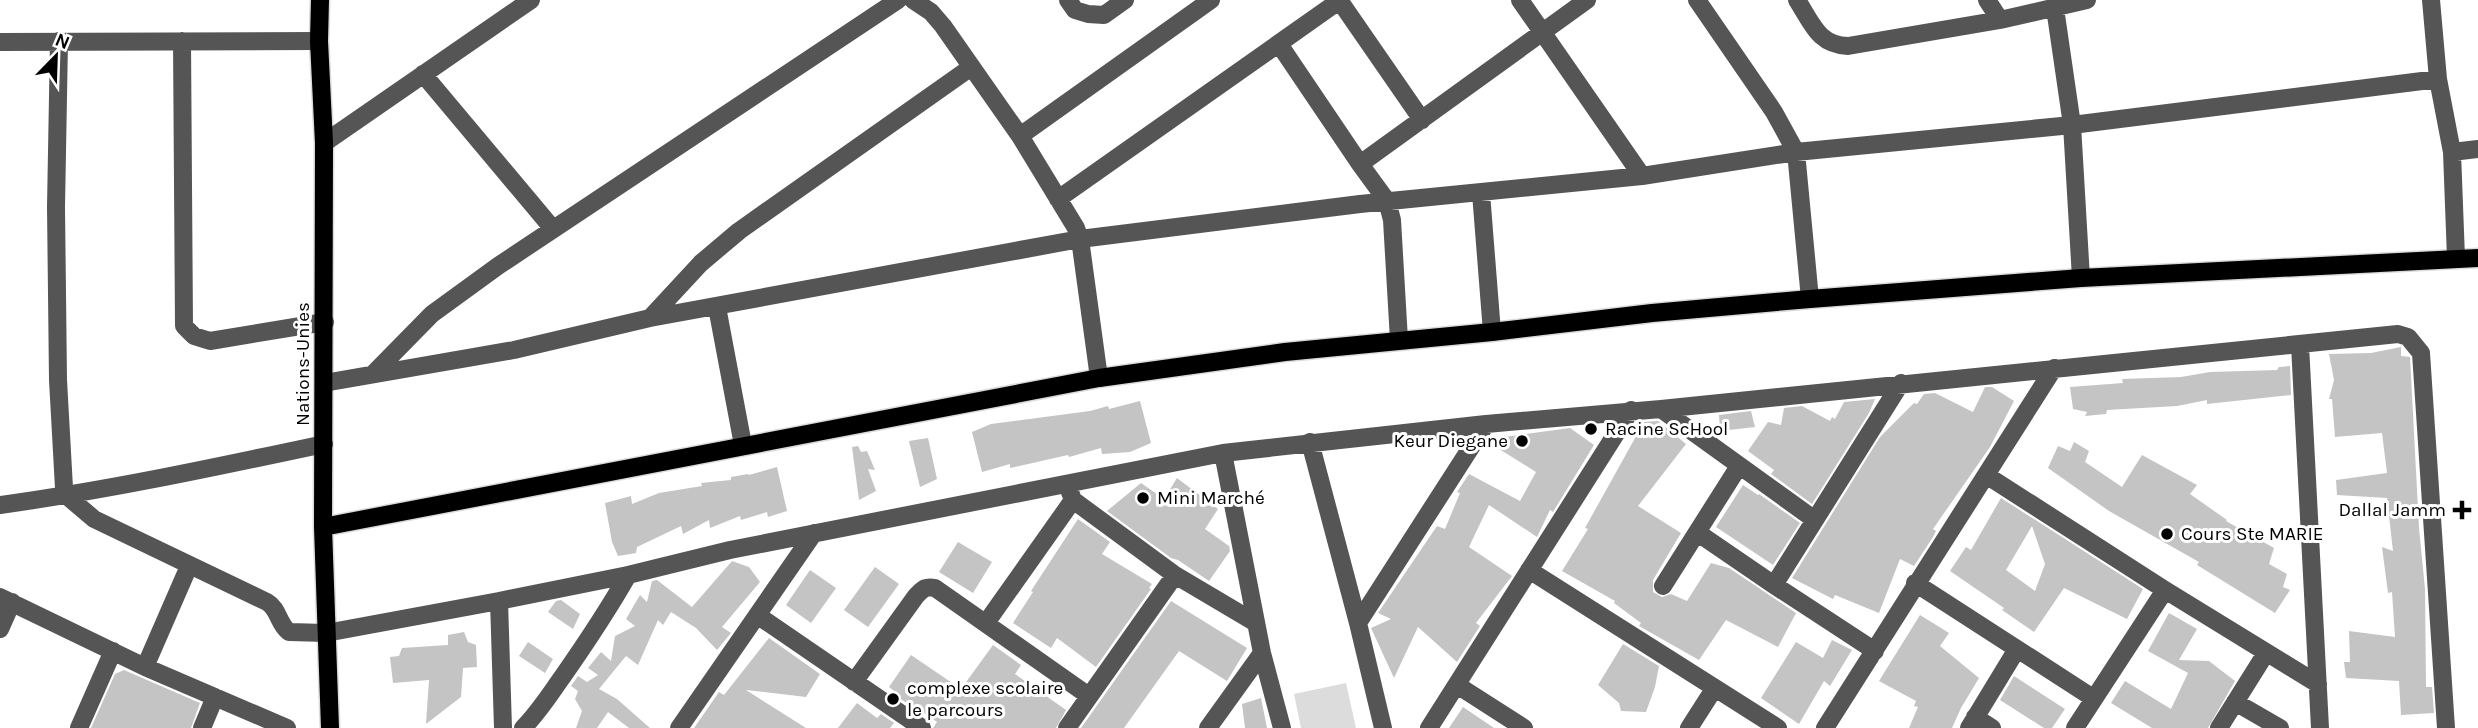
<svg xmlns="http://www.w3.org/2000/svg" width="2478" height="728" font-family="Karla,sans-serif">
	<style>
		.green { fill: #dcdcdc }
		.building { fill: #c4c4c4; fill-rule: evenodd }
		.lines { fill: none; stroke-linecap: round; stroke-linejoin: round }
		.major-casing { stroke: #dbdbdb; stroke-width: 21 }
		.minor { stroke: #555; stroke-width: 18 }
		.major { stroke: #000; stroke-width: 18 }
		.poi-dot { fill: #000; stroke: #fff; stroke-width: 2.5 }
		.labels { text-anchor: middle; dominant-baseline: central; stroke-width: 6; stroke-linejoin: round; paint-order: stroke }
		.street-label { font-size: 19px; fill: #000; stroke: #fff }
		.poi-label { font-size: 19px; fill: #000; stroke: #fff; text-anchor: start }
	</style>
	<rect width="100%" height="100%" fill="#fff"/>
	<path class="green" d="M1346,683l10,45h-55l-7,-34z"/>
	<path class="building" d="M2401,347v9l9,1 9,171 6,61 1,98h6l2,26 -33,2 -2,-34 -53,-3 -2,-16h6l-1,-31 46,6 -3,-45 -4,1 -6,-46 11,4 -6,-53 -50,-3 -1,-15 51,-7 -5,-40 -47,4 -3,-38h-3l5,-19 -5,-26 42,-1z
		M2290,366l1,29 -84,9v-4l-30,6 -70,4 -1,4 -21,2 2,-4 -14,-3 -3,-22 53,-4 -1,-4 59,-2 29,-5 67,-2 2,-3z
		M1985,387h7l22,14 -24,46 -57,82 3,2 -3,6 -19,29 -14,-7 -21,54 -44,-18 -2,4 -41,-21 88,-141 34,-34 3,1 7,-10 11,-1 38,19z
		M1875,399l-6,14 -57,91 -41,-30 3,-4 -26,-19 20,-29 13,3 3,-17 18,-2 28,15 2,-4 3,2 9,-17z
		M1140,401l11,42 -21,9 -28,2 -1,-6 -32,9 -1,-2 -58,13v-4l-28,8 -10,-40 19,-8 99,-13 18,-5 1,3z
		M1751,411l4,16 -35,4 -1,-16z
		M1658,421l28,23 -48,62 43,27 -28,47v12l9,5 9,-3 16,7 24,-38 18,5 67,45 -18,34 -52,-27 -27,40 -60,-34 2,-3 -27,-20 1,-2 -53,-30 26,-42 -3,-1 59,-106z
		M1570,428l24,17 -41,67 -3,-2 -13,27 -48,-32 -20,42 43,29 -36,47 4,3 -23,36 -39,-35 -24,51 -23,-50 20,-9 -13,-6 59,-87 8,3 15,-36 -3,-1 12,-18 51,27 16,-29 -48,-30 2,-3z
		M928,438l9,41 -17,8 -11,-46z
		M2074,442l15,9 -4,11 37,25 20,-32 55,30 -7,9 37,26 -1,1 48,27 -5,16 18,10 -4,13 7,3 -15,23 -78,-48 2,-3 -90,-51 -61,-43 10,-22 12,5z
		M858,446l3,6 6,-1 8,19 -7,-1 8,22 -17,9 -7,-53z
		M777,467l10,44 -19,6 -1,-5 -26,8 -1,-4 -30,12 -1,-8 -26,14 -2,-8 -44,21 -1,6 -18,3 -6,-14 -7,-39 26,-7 1,8 27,-11 43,-7 -1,-3 30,-3v-3l17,-3 1,1z
		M1177,478l41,31 -13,20 24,17 1,5 -21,30 -31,-21 -7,-2 -64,-47 34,-28 23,16z
		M1743,485l15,10 1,-1 41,29 -27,42 -57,-38z
		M2001,498l142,91 -16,30 -63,-31 -30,44 -32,-22 2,-2 -54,-37 16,-24 5,3zM2032,526l13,38 -10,27 -29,-21z
		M1078,519l32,23 -8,12 50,30 -3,4 2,1 -55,78 -39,-29 -6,10 -38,-25 20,-31 -2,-1z
		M958,542l34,20 -19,31 -34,-21z
		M732,561l17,6 11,15 -38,45 9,6 -14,17 -21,-22 -25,-16 -8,13 -5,-5 -20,45 -12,-9 -27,33 18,10 33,29h-21l-21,-16 -11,16h-21l6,-17 -7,-12 3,-8 -7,-5 7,-10 9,6 11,-7 -10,-7 13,-16 10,9 4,-25 20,-10 -9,-7 14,-24 7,7 5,-21 5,-1 35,27z
		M875,567l24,17 -31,43 -24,-17z
		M810,570l26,18 -25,35 -25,-18z
		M561,600l19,14 -7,15 -25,-17 8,-11z
		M1171,601l76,47 -20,33 -48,-30 -55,77h-43z
		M2169,613l28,16 -18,31 30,1 26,20 -27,47h-56l-41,-25 14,-22 46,28 17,-36 -40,-22z
		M1920,615l29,18 -9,13 39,32 -18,30 -9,20h-43l9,-21 -4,-1 2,-5 -37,-20z
		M464,632l4,10 8,3 1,22 -14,1 -2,29 -35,27 3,-44 -36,3 -3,-26 9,-1 3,-8 46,-3v-10z
		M769,638l51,36 -14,23 -60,-7 60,38h-112l25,-36 5,3z
		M1832,640l20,10 -22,36 -6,-5 -25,43 -38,-26 35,-56 27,16z
		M528,642l25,17 -8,14 -26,-17z
		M1623,644l36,22 -4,21 -9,25 -25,-1 -2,-8 -21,-18z
		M993,645l28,20 -6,9 51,36 -10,18h-123l4,-6 -28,-20 -1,2 -13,-9 2,-2 -8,-6 22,-32 50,34z
		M124,670l76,33 -9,25h-100l24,-54z
		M2014,676l51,33 -13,19h-8l-44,-28z
		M1261,698l6,30h-22l-3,-24z
		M857,703l20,15 4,-4 13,9 -4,5h-52z
		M1463,707l31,21h-45z"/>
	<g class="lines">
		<defs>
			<path id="major" d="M320,0l-1,41 5,102 -1,384 7,201
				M323,527l776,-149 186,-26 207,-20 160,-19 158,-14 271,-21 397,-20"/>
		</defs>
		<use href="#major" class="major-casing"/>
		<path class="minor" d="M913,0l18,12 12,14 77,110 56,92 4,11 19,139
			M1068,0l7,10 13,4 16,1 21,-15
			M1339,0l83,120
			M1520,0l122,176
			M1697,0l77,112 22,40 14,147
			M1797,0c15,23 21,45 51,46l152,-26 87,-20
			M1987,0l13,20
			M2431,0l7,79 14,73 4,106
			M2055,8l17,117 9,153
			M59,41l-3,166 2,173 6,108 3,8 27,23 173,83c12,7 11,22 22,30l37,1 173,-32 129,-26 102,-25 493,-97 263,-29 175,-15 737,-75 10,3 13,16 25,375
			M182,41l2,285 10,10 16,5 115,-19
			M0,42l319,-1
			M1279,44l81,120
			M423,74l130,155
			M1020,136l191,-136
			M324,143l207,-143
			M2452,152l26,-3
			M1481,193l11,139
			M1058,199l281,-198
			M717,307l26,138
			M650,318l51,-55 38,-32 231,-163
			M1399,340l-7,-120 -5,-19 -27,-37 227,-164
			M2300,345l20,383
			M374,373l58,-59 66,-48 400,-266
			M324,383l190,-33 136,-32 430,-79 280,-35 282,-28 154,-24 276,-27 366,-46
			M1661,409l154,111
			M1310,442l48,181 25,105
			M1223,453l39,200 20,75
			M1986,475l179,115 153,94
			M1067,484l6,16 102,75 81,48
			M0,505c109,-15 216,-38 324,-61
			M1698,533l76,52 101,66
			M1529,570l249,158
			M1915,583l178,115
			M1774,585l127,-202
			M1663,586l76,-120
			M0,597l145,70 142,61
			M499,601l4,127
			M757,615l165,113
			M986,623l87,-123
			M1358,623l128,-199
			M0,629l12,-27
			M145,667l44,-101
			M854,682l62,-86c7,-7 9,-10 19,-8l154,108
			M1457,685l67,43
			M2235,702l45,26
			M1975,717l17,11
			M79,728l34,-77
			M202,728l13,-31
			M523,728c16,-16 27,-34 40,-52 23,-33 45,-66 65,-101
			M679,728l135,-195
			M1067,728l108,-153
			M1208,728l54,-75
			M1429,728l202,-318
			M1689,728l25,-39
			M1825,728l229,-360
			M1969,728l48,-79
			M2075,728l90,-138
			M2219,728l47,-75"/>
		<use href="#major" class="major"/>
	</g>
	<g class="poi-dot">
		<circle cx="1591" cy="429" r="7"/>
		<circle cx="1522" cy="441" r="7"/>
		<circle cx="1143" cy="498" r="7"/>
		<path d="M2458.5 499.5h7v7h7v7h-7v7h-7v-7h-7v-7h7z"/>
		<circle cx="2167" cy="534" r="7"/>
		<circle cx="893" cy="699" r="7"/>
	</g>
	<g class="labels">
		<g class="street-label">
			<text transform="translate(303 364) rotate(-90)">Nations-Unies</text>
		</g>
		<g class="poi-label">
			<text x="1605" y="429">Racine ScHool</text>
			<text x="1508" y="441" text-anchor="end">Keur Diegane</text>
			<text x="1157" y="498">Mini Marché</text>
			<text x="2446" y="510" text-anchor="end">Dallal Jamm</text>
			<text x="2181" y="534">Cours Ste MARIE</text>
			<text x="907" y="688">complexe scolaire<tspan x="907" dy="22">le parcours</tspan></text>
		</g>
	</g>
	<g transform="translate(56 56) rotate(23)" stroke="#ffffff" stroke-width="5" paint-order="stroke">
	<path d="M0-5L12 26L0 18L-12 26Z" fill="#000000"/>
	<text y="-10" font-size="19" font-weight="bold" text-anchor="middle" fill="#000000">N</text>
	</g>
</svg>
